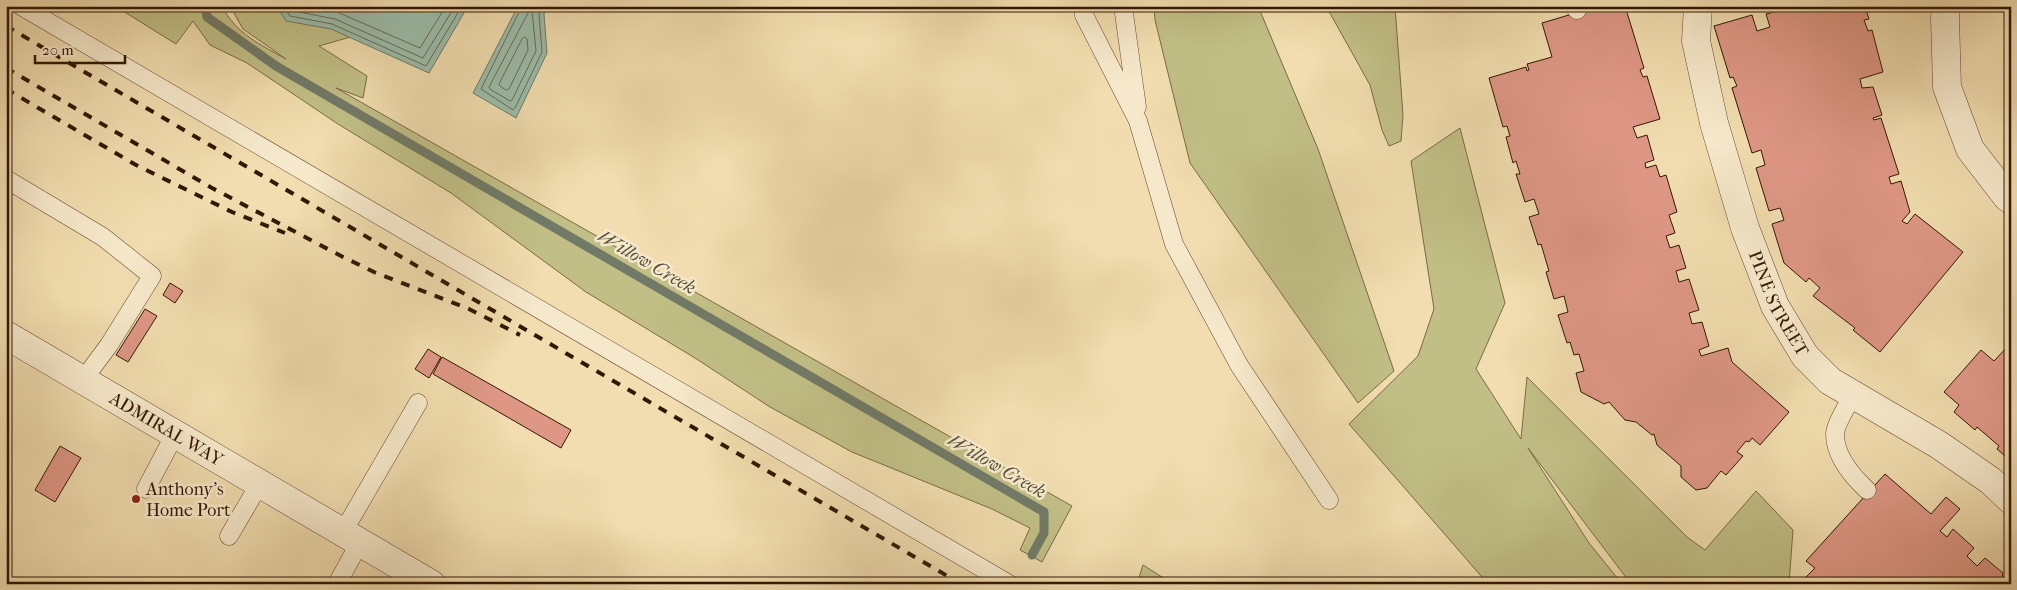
<svg xmlns="http://www.w3.org/2000/svg" width="2017" height="590" font-family="'IM FELL French Canon',serif">
	<style>
		.green { fill: #c1bf86; stroke: #7a6b44 }
		.water { fill: #9bbca9; stroke: #717a67 }
		.lines { fill: none; stroke-linecap: round; stroke-linejoin: round }
		.shore { stroke: #676a56; stroke-width: 1 }
		.stream { stroke: #717a67; stroke-width: 9 }
		.building { fill: #de9785; stroke: #331703 }
		.service-casing { stroke: #62482e; stroke-width: 19 }
		.minor-casing { stroke: #62482e; stroke-width: 29 }
		.service { stroke: #f6e9cb; stroke-width: 18 }
		.minor { stroke: #f6e9cb; stroke-width: 28 }
		.rail { stroke: #331703; stroke-width: 4; stroke-dasharray: 9 9; stroke-linecap: butt }
		.poi-dot { fill: #8f2418; stroke: #f6e9cb; stroke-width: 2 }
		.labels { text-anchor: middle; dominant-baseline: central; stroke-width: 5; stroke-linejoin: round; paint-order: stroke }
		.street-label { font-size: 18px; fill: #331703; stroke: #f6e9cb }
		.poi-label { font-size: 18px; fill: #331703; stroke: #f6e9cb; text-anchor: start }
		.water-label { font-size: 19px; font-style: italic; fill: #57513d; stroke: #f6e9cb }
	</style>
	<rect width="100%" height="100%" fill="#f1ddaf"/>
	<filter id="stains"><feTurbulence type="fractalNoise" baseFrequency=".004" numOctaves="4"/><feColorMatrix values="0 0 0 0 .2 0 0 0 0 .09 0 0 0 0 .02 0 0 0 .5 -.17"/></filter>
	<radialGradient id="worn" r=".72"><stop offset=".6" stop-color="#630" stop-opacity="0"/><stop offset="1" stop-color="#630" stop-opacity=".3"/></radialGradient>
	<path class="green" d="M115,6h107c13,27 39,39 64,53l-43,-30 -13,-23h46l15,10 70,18 -42,12 48,30 -4,22 -27,-10 736,418 -30,56 -22,-12 10,-22 -38,-19 -140,-57 -82,-45 -75,-49 -109,-66 -135,-99 -113,-69 -91,-61 -37,-18 -17,-24 -17,23z
		M1154,6h104l60,143 76,222 -36,32 -168,-240 -35,-143z
		M1326,6h69l8,109 -2,26 -12,5 -7,-16 -12,-45z
		M1460,128l45,175 -29,66 45,70 6,-62 160,160 18,13 51,-59 37,39 -4,54h-158l-103,-136 61,95 33,41h-134l-139,-160 69,-68 16,-47 -23,-148z
		M1143,565l30,19h-36z"/>
	<path class="water" d="M277,6h191l-39,67 -98,-44 -45,-8z
		M518,6h30l-4,8 3,39 -31,65 -43,-25z"/>
	<g class="lines">
		<path class="shore" d="M283,6l7,10 42,8 94,42 36,-60
			M290,6l4,5 41,8 88,39 32,-52
			M311,6l26,6 83,36 26,-42
			M522,6l-41,83 32,21 2,-2 27,-56 -3,-38 3,-8
			M528,6l1,5 -40,76 1,2 20,12 2,-1 24,-49 -4,-40 3,-5
			M525,37l2,2 1,11 -19,39 -3,1 -6,-4 -1,-2 23,-45z"/>
		<path class="stream" d="M205,6l2,11 69,49 768,446v21l-12,22"/>
	</g>
	<path class="building" d="M1599,6h26l19,62 -4,2 3,7 4,-1 13,43 -27,8 4,11 10,-3 7,25 -9,3 1,5 10,-3 4,12 6,-2 11,37 -8,3 6,18 -9,3 4,12 9,-3 7,23 -10,3 3,11 10,-3 10,31 -10,3 3,11 10,-2 7,24 -10,4 2,6 27,-8 4,14 57,50 -29,33 -8,-7 -3,4 -3,-1 -9,11 6,4 -17,19 -5,-4 -14,17 -11,2 -15,-13v-11l-24,-21 -3,-11 -2,1 -16,-13 -11,-2 -16,-18 -5,2 -23,-12 -5,-19 8,-2 -5,-17 -5,1 -4,-13 -3,1 -9,-28 10,-3 -4,-16 -10,3 -8,-27 3,-1 -8,-27 -3,1 -9,-28 10,-3 -5,-15 -9,3 -9,-28h4l-4,-13 -3,2 -7,-26 4,-1 -3,-10 -4,1 -14,-49 37,-11 1,4 2,-1 -2,-6 25,-7 -10,-34z
		M1799,6h66l4,13 -5,1 4,11 4,-1 11,42 -23,7 2,9 11,-1 9,28 -9,3 1,2 7,-2 18,56 -10,3 2,7 10,-3 9,31 -8,9 5,3 8,-10 48,38 -83,100 -27,-22 2,-2 -42,-32 7,-8 -11,-10 -3,4 -22,-19 -12,-39 12,-4 -4,-12 -11,3 -13,-43 9,-3 -4,-15 -9,3 -20,-65 5,-2 -4,-9 -3,1 -16,-52 38,-11 5,16 13,-4 -4,-13z
		M170,283l13,8 -8,12 -12,-8z
		M145,309l12,7 -29,46 -12,-7z
		M2011,343v118l-14,-12 2,-3 -22,-19 -2,3 -21,-18 5,-7 -15,-13 37,-42 13,11z
		M428,349l13,8 -12,21 -14,-9z
		M442,357l129,73 -10,18 -128,-74z
		M60,446l21,12 -26,44 -20,-12z
		M1885,474l46,40 15,-17 14,12 -20,22 7,6 6,-8 21,19 -7,8 10,10 8,-8 18,15 -1,2 2,2 -6,7h-187l-6,-6 10,-10 -9,-7z"/>
	<g class="lines">
		<defs>
			<path id="service" d="M21,6l988,578
				M1083,6l1,9 54,106 36,123 65,121 90,135
				M1123,6l14,101
				M1574,6l3,4
				M6,179l97,58 49,39 -43,69 -26,35
				M1853,395c-5,9 -18,30 -18,39 0,21 17,42 32,56
				M146,489l29,-55
				M343,532l75,-129
				M229,536l31,-53
				M337,584l23,-42"/>
			<g id="minor">
				<path id="s1" d="M1698,6l-2,35 18,82 31,105 30,78 30,50 25,25 109,64 52,36 20,19"/>
				<path d="M1946,6l-1,12 2,69 23,62 37,48 4,3"/>
				<path id="s2" d="M6,335l425,249"/>
			</g>
		</defs>
		<use href="#service" class="service-casing"/>
		<use href="#minor" class="minor-casing"/>
		<use href="#service" class="service"/>
		<use href="#minor" class="minor"/>
		<path class="rail" d="M6,26l955,558
			M6,68l206,120 131,69 31,15 95,37 51,26
			M6,89l130,76 96,47 53,21"/>
	</g>
	<circle class="poi-dot" cx="136" cy="499" r="5"/>
	<g class="labels">
		<g class="street-label">
			<text stroke="none"><textPath href="#s1" startOffset="311">PINE STREET</textPath></text>
			<text stroke="none"><textPath href="#s2" startOffset="186">ADMIRAL WAY</textPath></text>
		</g>
		<g class="poi-label">
			<text x="146" y="489">Anthony's<tspan x="146" dy="21">Home Port</tspan></text>
		</g>
		<g class="water-label">
			<text transform="translate(647 262) rotate(30)">Willow Creek</text>
			<text transform="translate(997 466) rotate(30)">Willow Creek</text>
		</g>
	</g>
	<rect width="2017" height="590" fill="none" stroke="#f1ddaf" stroke-width="25"/>
	<rect x="8" y="8" width="2002" height="575" fill="none" stroke="#331703" stroke-width="2.5"/>
	<rect x="12" y="12" width="1992" height="565" fill="none" stroke="#331703"/>
	<path d="M35 55v8h90v-8" fill="none" stroke="#331703" stroke-width="2.5"/>
	<text x="42" y="55" font-size="15" fill="#331703" stroke="#f6e9cb" stroke-width="4" paint-order="stroke">20 m</text>
	<rect width="100%" height="100%" filter="url(#stains)"/>
	<rect width="100%" height="100%" fill="url(#worn)"/>
</svg>
